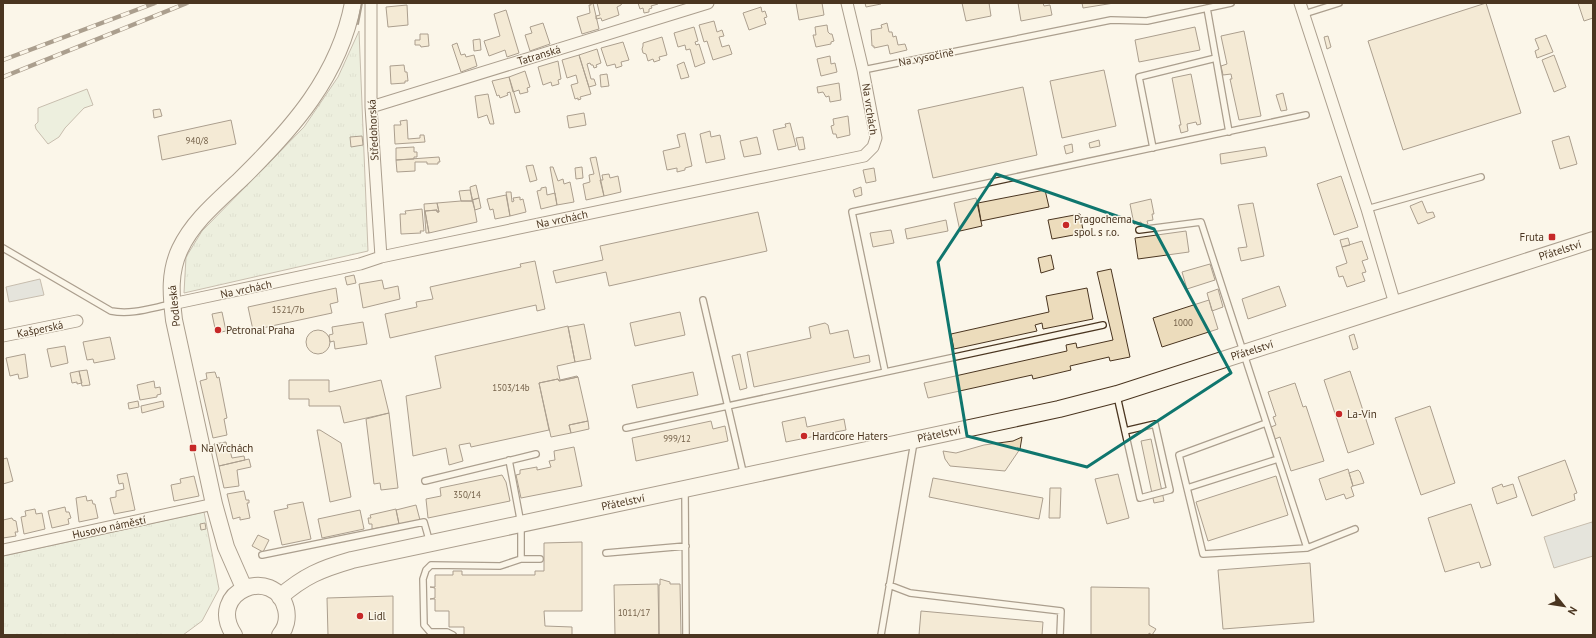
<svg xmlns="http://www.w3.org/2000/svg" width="1596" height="638" font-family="'PT Sans',sans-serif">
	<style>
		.grass { fill: url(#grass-tufts); stroke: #887966 }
		.garden { fill: #dce7d0; stroke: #887966 }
		.water { fill: #c9cecd; stroke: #887966 }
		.building { fill: #ecdcbc; stroke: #4a3520 }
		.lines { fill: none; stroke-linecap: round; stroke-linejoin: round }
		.lane-casing { stroke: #4a3520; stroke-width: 8 }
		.street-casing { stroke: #4a3520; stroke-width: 13 }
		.secondary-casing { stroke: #4a3520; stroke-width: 18 }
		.lane { stroke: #fbf6e9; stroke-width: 5.5 }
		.street { stroke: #fbf6e9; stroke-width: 11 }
		.secondary { stroke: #fbf6e9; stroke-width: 16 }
		.rail-casing { stroke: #4a3520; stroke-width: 4.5 }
		.rail { stroke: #fbf6e9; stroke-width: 3; stroke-dasharray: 9; stroke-linecap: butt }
		.wall { stroke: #4a3520; stroke-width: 2 }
		.marked { fill: none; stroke: #0f766e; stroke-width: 3; stroke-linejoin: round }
		.poi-dot { fill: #c62828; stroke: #fbf6e9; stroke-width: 1.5 }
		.labels { text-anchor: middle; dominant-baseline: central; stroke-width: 3; stroke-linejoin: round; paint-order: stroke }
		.number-label { font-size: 9px; fill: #725f47 }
		.street-label { font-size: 11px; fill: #4a3520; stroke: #fbf6e9 }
		.poi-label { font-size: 11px; fill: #4a3520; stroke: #fbf6e9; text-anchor: start }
	</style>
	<defs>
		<pattern id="grass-tufts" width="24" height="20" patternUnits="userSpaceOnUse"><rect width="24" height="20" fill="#dce7d0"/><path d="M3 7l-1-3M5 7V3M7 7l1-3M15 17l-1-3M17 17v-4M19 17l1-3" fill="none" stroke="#bec7b2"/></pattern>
	</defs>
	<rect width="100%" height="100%" fill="#fbf6e9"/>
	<path class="grass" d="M359,31l9,220 -184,42 2,-36 16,-26 102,-104 34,-50z
		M204,512l15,77 -17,32 -19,14h-180v-79z"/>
	<path class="garden" d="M87,89l6,16 -9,3 -19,20 -6,9 -11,7 -12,-15 -1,-4 3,-3v-14z"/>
	<path class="water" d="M40,279l4,16 -35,7 -3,-15z
		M1592,522l1,4v30l-39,12 -10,-31z"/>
	<path class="building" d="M591,3h2l6,26 -17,5 -5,-17 13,-4 -1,-8h2z
		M597,3h25l-1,2 -4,2 2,8 -17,6 -1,-3 -5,1v-3l4,-1z
		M638,3h19l1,1 -7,2 1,2 -3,1v3l-5,1 -1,-5 -3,1z
		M796,3h26l2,12 -25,5z
		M865,3h16v1l-15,3z
		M962,3h27l2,13 -25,5z
		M1018,3h25l1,3 6,-1 2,10 -31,6z
		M1082,3h32l-31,5z
		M1486,3l35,110 -118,37 -35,-109z
		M1578,3h15v15l-9,3z
		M407,5l1,20 -20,2 -2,-20z
		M761,7l1,5 3,-1 2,6 -3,1 2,6 -17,6 -6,-17z
		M506,10l13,43 -12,4 -2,-7 -16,6 -5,-15 16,-5 -6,-22z
		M714,21l3,11 5,-2 2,6 -5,1 3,10 7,-2 3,9 -19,6 -6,-19 -3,1 -5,-17z
		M543,23l7,21 -20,7 -5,-16 7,-2 -2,-6z
		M887,23l2,9h3l1,5 3,-1 2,9 7,-1 2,6 -17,4 -2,-9 -14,3v-2h-2l-1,-16 11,-2 -1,-3z
		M827,25l1,7 2,2h2l2,7 -3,1v2l-15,3 -3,-12h3l-1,-8z
		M694,27l4,14 -3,1 1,3 3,-1 6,19 -10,4 -5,-18 -4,1 -1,-5 -7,2 -4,-14z
		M1195,27l5,23 -61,12 -4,-22z
		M1244,31l17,85 -22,4 -9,-41h2l-1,-5 -8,1 -2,-9 6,-2 -6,-28z
		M420,34h8l1,12 -8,1 -1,-2h-5v-5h5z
		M1546,35l7,17 -16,6 -2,-7 4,-2 -4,-10z
		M1328,36l3,11 -4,2 -3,-12z
		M662,37l5,18 -8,2 1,3 -6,2 -1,-3 -5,2 -2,-7 -3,-1 -1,-4 1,-3v-3z
		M480,39l1,11 -7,1 -1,-11z
		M623,42l6,18 -8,2 1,4 -6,2 -1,-4 -8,2 -6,-18z
		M457,43l4,12 4,-1 1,3 8,-2 3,11 -16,6 -9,-27z
		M597,49l4,14 -5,2 1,2 -3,1 -1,-3h-2l-1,-2 -3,1 4,15h3l2,6 -7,2 -10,-32z
		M579,55l12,39 -11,3 1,2 -3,1v-2l-3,1 -4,-14 7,-2 -2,-8 -9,3 -5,-18z
		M1554,55l12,32 -12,5 -12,-32z
		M830,56l1,8 4,-1 2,9 -16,4 -4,-17z
		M558,61l3,18 -3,1 1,4 -7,2 -1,-4 -8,3 -5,-18z
		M684,62l5,15 -8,2 -4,-14z
		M404,65l1,7h2l1,9h-3v2l-14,1 -1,-18z
		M1104,70l12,56 -54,12 -12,-57z
		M525,71l5,16 -3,1 1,4 -8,2 -1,-4 -6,2 -4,-15z
		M607,74l2,12 -8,1 -1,-12z
		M1191,74l10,50 -4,1 -1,-3 -9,2 1,7 -7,2 -2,-8h2l-9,-47z
		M509,77l11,35 -5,1 -5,-21 -3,1 1,2 -8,3 -1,-3 -2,1 -5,-15z
		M839,83l2,17 -11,2 -1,-6 -3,1 -3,-5 -5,1 -1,-6z
		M1023,87l14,68 -104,23 -15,-68z
		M1283,93l4,17 -6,1 -5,-16z
		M488,94l6,30h-4l-3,-9 -9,3 -3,-22z
		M160,109l2,7 -8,2 -1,-8z
		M584,113l2,12 -17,3 -2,-12z
		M848,116l2,19 -13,3 -1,-4h-3l-2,-8 3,-1 -1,-6z
		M231,120l5,24 -74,16 -4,-24z
		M407,120l1,19 12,-1v-3h4l1,7 -30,2 -1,-19h7l-1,-4z
		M790,123l6,23 -18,4 -5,-20 13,-3 -1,-3z
		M710,131l1,6 9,-2 5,24 -19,4 -6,-29z
		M685,133l7,33 -7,2v2l-8,2v-4l-10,2 -4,-19 17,-4 -3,-12z
		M362,136l1,9 -12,2 -1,-10z
		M1569,136l8,28 -17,5 -8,-28z
		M757,137l4,17 -17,3 -4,-16z
		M803,137l2,12 -6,1 -3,-12z
		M1099,140l1,6 -10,2 -1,-5z
		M1072,144l1,8 -7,2 -2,-8z
		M414,147v5h3v5h-3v2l-18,1v-12z
		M1265,147l2,9 -46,8 -1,-10z
		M439,157l1,5h-2v2h-11v-2h-12v9l-18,1 -1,-12z
		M596,157l8,39 -18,4 -3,-16 7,-2 -1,-7 5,-1 -4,-16z
		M533,165l4,15 -7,2 -4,-16z
		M550,167h3l5,14 5,-2 1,5 6,-2 4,20 -17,3z
		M582,167l1,11 -7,1 -1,-11z
		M874,168l2,13 -10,2 -3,-13z
		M609,174l1,4 8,-2 3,16 -17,4 -4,-16h3l-1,-5z
		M1341,176l17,51 -24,8 -17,-51z
		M476,185l3,13 -7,2 -2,-13z
		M546,187l1,8 8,-2 2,12 -16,4 -4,-18 4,-1v-2z
		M861,187l1,8 -7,2 -2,-7z
		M470,190l3,11h-12l-2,-10z
		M1045,190l4,17 -68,14 -3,-18z
		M506,192h5l1,10 2,-1 -1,-3 7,-1v3l3,-1 3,13 -16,4z
		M506,195l4,21 -15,3 -2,-10 -3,1 -3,-11z
		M479,198l2,10 -6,2 -3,-10z
		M976,198l6,28 -22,5 -6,-28z
		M1151,199l3,15h-2l1,6 -6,1 1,3 -6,2 -1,-4 -7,2 -4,-20z
		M461,201h12l4,21 -48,11 -4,-22 12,-1v2h2l-2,-9z
		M1422,201l5,12 6,-1 2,5 -17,7 -8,-18z
		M437,203l2,9h-2v-2l-12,1 4,22h-3l-2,-29z
		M1253,203l11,53 -23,5 -3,-13 9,-1 -9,-42z
		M422,209l2,22h-4l1,2 -20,1 -1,-20h6l-1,-3z
		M758,212l9,39 -158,35 -3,-14 -50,11 -3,-12 50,-11 -3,-14z
		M1080,214l3,16 -4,1v3l-27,5 -4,-19z
		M946,220l2,11 -41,8 -2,-10z
		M891,230l3,13 -21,4 -3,-14z
		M1186,231l3,21 -51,7 -3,-21z
		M1348,238l2,7 -8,2 -2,-7z
		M1362,241l6,18 -6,2 4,11 -4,1 3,8 -18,6 -4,-11 -4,1 -3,-10 11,-4 -5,-16z
		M1051,255l3,14 -13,4 -3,-15z
		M535,261l10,48 -8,2 -1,-6 -146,33 -5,-24 32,-7 -1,-5 17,-3 -3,-12 91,-20 -1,-3z
		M1210,264l5,16 -28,9 -5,-17z
		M1111,269l19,88 -20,4 -1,-4 -39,9 1,4 -38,9 -1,-4 -104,23 -4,-15 143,-32 -1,-6 10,-2 1,5 36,-8 -16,-68z
		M354,275l2,8 -9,2 -2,-8z
		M382,280l2,9 14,-3 2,13 -37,9 -4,-24z
		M1279,286l7,20 -38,13 -6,-20z
		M336,288l2,14 -8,2 2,9 -79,17 -5,-23z
		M1087,288l6,31 -50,10 -1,-6 -7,2 2,6 -83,18 -3,-15 98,-22 -3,-16z
		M1218,289l5,18 -11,4 -5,-18z
		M1209,300l9,29 -56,18 -9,-29z
		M222,312l4,19 -10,2 -4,-19z
		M680,312l5,23 -50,11 -5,-23z
		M363,322l4,22 -32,5 -1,-8 -4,1 -1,-7 4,-1 -1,-7z
		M825,323l3,2 2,9 18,-4 6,28 15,-3 1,7 -116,25 -7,-35 64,-14 -2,-11z
		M584,324l7,35 -16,3 -7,-35z
		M568,326l7,36 -18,4 3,14 17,-4 1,1 -19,4 -1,-2 -19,4 10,47 -78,17 -1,-4 -11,2 4,16 -14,4 -3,-17 -33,8 -7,-60 35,-8 -6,-32z
		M306 342a12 12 0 1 1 24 0a12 12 0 1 1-24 0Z
		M1354,334l4,14 -5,2 -4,-14z
		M110,337l5,22 -21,4 -1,-4 -6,1 -4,-18z
		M65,346l3,17 -17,4 -4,-18z
		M25,354l3,23 -9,2 -1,-5 -8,2 -4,-18z
		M740,354l7,34 -7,2 -8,-34z
		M87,370l3,15 -8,1 -3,-15z
		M79,371l3,12 -5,1v-2l-5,1 -2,-10z
		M1350,371l24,73 -26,9 -24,-73z
		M215,372l2,6 2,-1 8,41 -3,1 3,16 -14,3 -13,-57 7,-2 -1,-6z
		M693,372l5,23 -61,13 -5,-23z
		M578,377l10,44 -19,4 2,8 -20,4 -12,-54 19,-4 1,2z
		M289,380h40v12l52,-12 8,33 -45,10 -4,-17h-31v-7h-20z
		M154,381l1,7 5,-1 1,7 -4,1v2l-17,3 -3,-15z
		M1295,383l8,24 3,-1 18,55 -33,10 -11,-34 -5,2 -4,-12 5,-2 -3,-8 3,-1 -8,-24z
		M138,401l1,6 -10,2 -1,-6z
		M163,401l1,6 -22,6 -1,-7z
		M1430,406l25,77 -34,12 -26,-77z
		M389,413l9,75 -17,2 -1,-7 -6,1 -8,-65z
		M805,417l2,10 37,-8 2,11 -60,12 -4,-20z
		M588,421l1,8 -18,4 -2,-8z
		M711,421l2,8 12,-3 3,15 -92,20 -4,-23z
		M317,430h3l21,13 10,54 -21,5z
		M1022,437l-2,12 -15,22 -55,-5 -5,-7 -2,-8 13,2 28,-8 29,-4z
		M1151,439l13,62 -10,2 -13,-62z
		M226,442l1,5h2l3,11 12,-2 1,4 -26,6 -5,-22z
		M574,447l8,39 -61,12 -5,-23 4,-1v-4l17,-3v3l14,-3 -2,-6 6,-1 -1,-9z
		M7,458l6,23 -10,3v-25z
		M249,459l2,8 -14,3 2,16 -15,2 -5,-22z
		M1565,460l12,33 -3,1 1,6 -43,16 -14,-39z
		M1348,469l5,17 -2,1 3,9 -8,3 -2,-5 -18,6 -7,-21z
		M1358,470l2,2 4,11 -11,3 -4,-13z
		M127,473l8,37 -21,4 -4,-16 6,-1v-6l8,-2 -1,-6 -4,1 -2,-9z
		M1118,474l11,44 -22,6 -12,-45z
		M502,475l4,7 4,19 -82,17 -2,-19 15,-3 -1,-8z
		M194,476l5,20 -25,5 -3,-16 10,-2 -1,-4z
		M1276,476l12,39 -80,26 -12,-39z
		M933,478l110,20 -4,21 -110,-22z
		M1502,484l1,3 10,-3 4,13 -20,7 -5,-16z
		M1050,488h11l-1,30h-11z
		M244,491l2,9h3v3h-2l3,15 -10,2v-3l-7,2 -6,-25z
		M86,496l1,5 5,-1 1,4h2l3,14 -19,4 -3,-24z
		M303,502l8,37 -29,6 -8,-34 14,-3 -1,-3z
		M1471,504l20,61 -10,3 -2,-6 -34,10 -17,-54z
		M416,505l4,15 -21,4 -3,-14z
		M65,507l1,5h3l2,6 -3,1 1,5 -17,4 -4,-17z
		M35,509l1,5 6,-1 3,16 -21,5 -3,-17 5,-1 -1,-5z
		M396,509l3,15 -27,5v-5h-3l-1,-6h3l-1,-3z
		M360,510l4,19 -42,9 -4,-19z
		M12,518l1,2 3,1 2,11h-3l1,4 -13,2v-18z
		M205,523l1,6 -5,1 -1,-6z
		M258,535l11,5 -6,12 -11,-6z
		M582,542v69h-38l1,15 27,1v8h-108v-8h-15v-16h-14v-12h-5l5,-1v-10l-5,-1h5v-12h18v-4h9v4h73v-4h9v-28z
		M1310,563l4,59 -91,7 -5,-59z
		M660,579l10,3v2h10l1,51h-22v-50h1z
		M658,584l1,51h-44l-1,-50z
		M1091,587l58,1v37l7,4 -4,6 -3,-2v2h-58z
		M393,596v39h-65l-1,-37z
		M921,611l122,11 -1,13h-123z"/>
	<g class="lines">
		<defs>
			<path id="lane" d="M1207,8l22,124
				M1304,14l35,-11
				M863,70l248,-50 36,1 84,-18
				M1153,148l-14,-71 77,-19
				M1367,209l114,-32
				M1139,230l62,-8 106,326
				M3,248l108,63c21,4 40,-3 61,-7
				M703,300l41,176
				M885,371l-33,-159 454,-97
				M1117,396l23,102 30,-8 -15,-66 -30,7
				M1266,423l-87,32 24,99 104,-6 48,-19
				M626,428l477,-103
				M509,460l12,64v35
				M425,481l111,-27
				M1187,488l91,-29
				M685,491l1,144
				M606,553l80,-7
				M262,555l162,-33 6,21
				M889,585l21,8 151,18 -1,24
				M453,635l-6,-3h-17l-6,-7 -1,-46 3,-9 5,-5 69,1 21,-7h19
				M881,635l33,-193"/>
			<path id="street" d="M371,3v104l10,150
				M1300,3l67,206 28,95
				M371,107l337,-104
				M172,304l188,-40 21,-7 483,-101 9,-9 3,-9 -13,-68 -16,-67
				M3,336l74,-15
				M3,550l211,-46"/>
			<path id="secondary" d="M244,588l-18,-41 -12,-43 -40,-184c-3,-25 -5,-48 6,-71 13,-28 39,-49 61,-70 52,-51 98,-103 112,-176
				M280,597c24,-21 41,-28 72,-37l707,-151 58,-15 476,-154
				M234,635c-29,-44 41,-71 52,-26 2,9 0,19 -6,26"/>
		</defs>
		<use href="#lane" class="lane-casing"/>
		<use href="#street" class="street-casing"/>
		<use href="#secondary" class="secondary-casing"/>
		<use href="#lane" class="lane"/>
		<use href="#street" class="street"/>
		<use href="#secondary" class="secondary"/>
		<defs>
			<path id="rail" d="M3,60l152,-57
				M3,77l184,-74"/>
		</defs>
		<use href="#rail" class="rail-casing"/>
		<use href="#rail" class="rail"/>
		<path class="wall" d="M358,24l4,-21"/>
	</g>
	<path d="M0 0H1596V638H0ZM996,174l158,55 77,144 -144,94 -120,-31 -29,-174z" fill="#fbf6e9" fill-opacity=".55" fill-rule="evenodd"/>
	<path class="marked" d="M996,174l158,55 77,144 -144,94 -120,-31 -29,-174z"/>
	<g class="poi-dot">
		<circle cx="1066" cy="225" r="4"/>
		<rect x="1548" y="233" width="8" height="8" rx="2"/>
		<circle cx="218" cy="330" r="4"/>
		<circle cx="1339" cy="414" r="4"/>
		<circle cx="804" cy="436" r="4"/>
		<rect x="189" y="444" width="8" height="8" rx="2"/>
		<circle cx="360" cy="616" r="4"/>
	</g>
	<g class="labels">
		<g class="number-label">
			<text x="197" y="140">940/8</text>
			<text x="288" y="309">1521/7b</text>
			<text x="1183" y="322">1000</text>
			<text x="511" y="387">1503/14b</text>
			<text x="677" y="438">999/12</text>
			<text x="467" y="494">350/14</text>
			<text x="634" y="612">1011/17</text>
		</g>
		<g class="street-label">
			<text transform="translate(539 55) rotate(-17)">Tatranská</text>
			<text transform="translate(926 57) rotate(-11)">Na vysočině</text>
			<text transform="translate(870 109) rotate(81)">Na vrchách</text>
			<text transform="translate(373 130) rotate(-93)">Středohorská</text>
			<text transform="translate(562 219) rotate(-12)">Na vrchách</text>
			<text transform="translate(1560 250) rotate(-18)">Přátelství</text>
			<text transform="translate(246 289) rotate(-12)">Na vrchách</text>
			<text transform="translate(174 306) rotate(-96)">Podleská</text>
			<text transform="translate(40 329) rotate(-12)">Kašperská</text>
			<text transform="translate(1252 350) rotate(-18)">Přátelství</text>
			<text transform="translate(939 434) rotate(-12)">Přátelství</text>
			<text transform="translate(623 502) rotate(-12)">Přátelství</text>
			<text transform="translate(109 527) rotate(-12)">Husovo náměstí</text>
		</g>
		<g class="poi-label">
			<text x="1074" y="219">Pragochema<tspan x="1074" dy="13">spol. s r.o.</tspan></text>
			<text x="1544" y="237" text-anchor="end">Fruta</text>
			<text x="226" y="330">Petronal Praha</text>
			<text x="1347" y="414">La-Vin</text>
			<text x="812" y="436">Hardcore Haters</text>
			<text x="201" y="448">Na Vrchách</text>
			<text x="368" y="616">Lidl</text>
		</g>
	</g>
	<rect width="1596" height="638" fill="none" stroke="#4a3520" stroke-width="8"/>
	<g transform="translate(1564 606) rotate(120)" stroke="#fbf6e9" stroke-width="3" paint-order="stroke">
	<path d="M0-3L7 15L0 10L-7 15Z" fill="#4a3520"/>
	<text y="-6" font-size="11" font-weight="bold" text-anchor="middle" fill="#4a3520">N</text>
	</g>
</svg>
